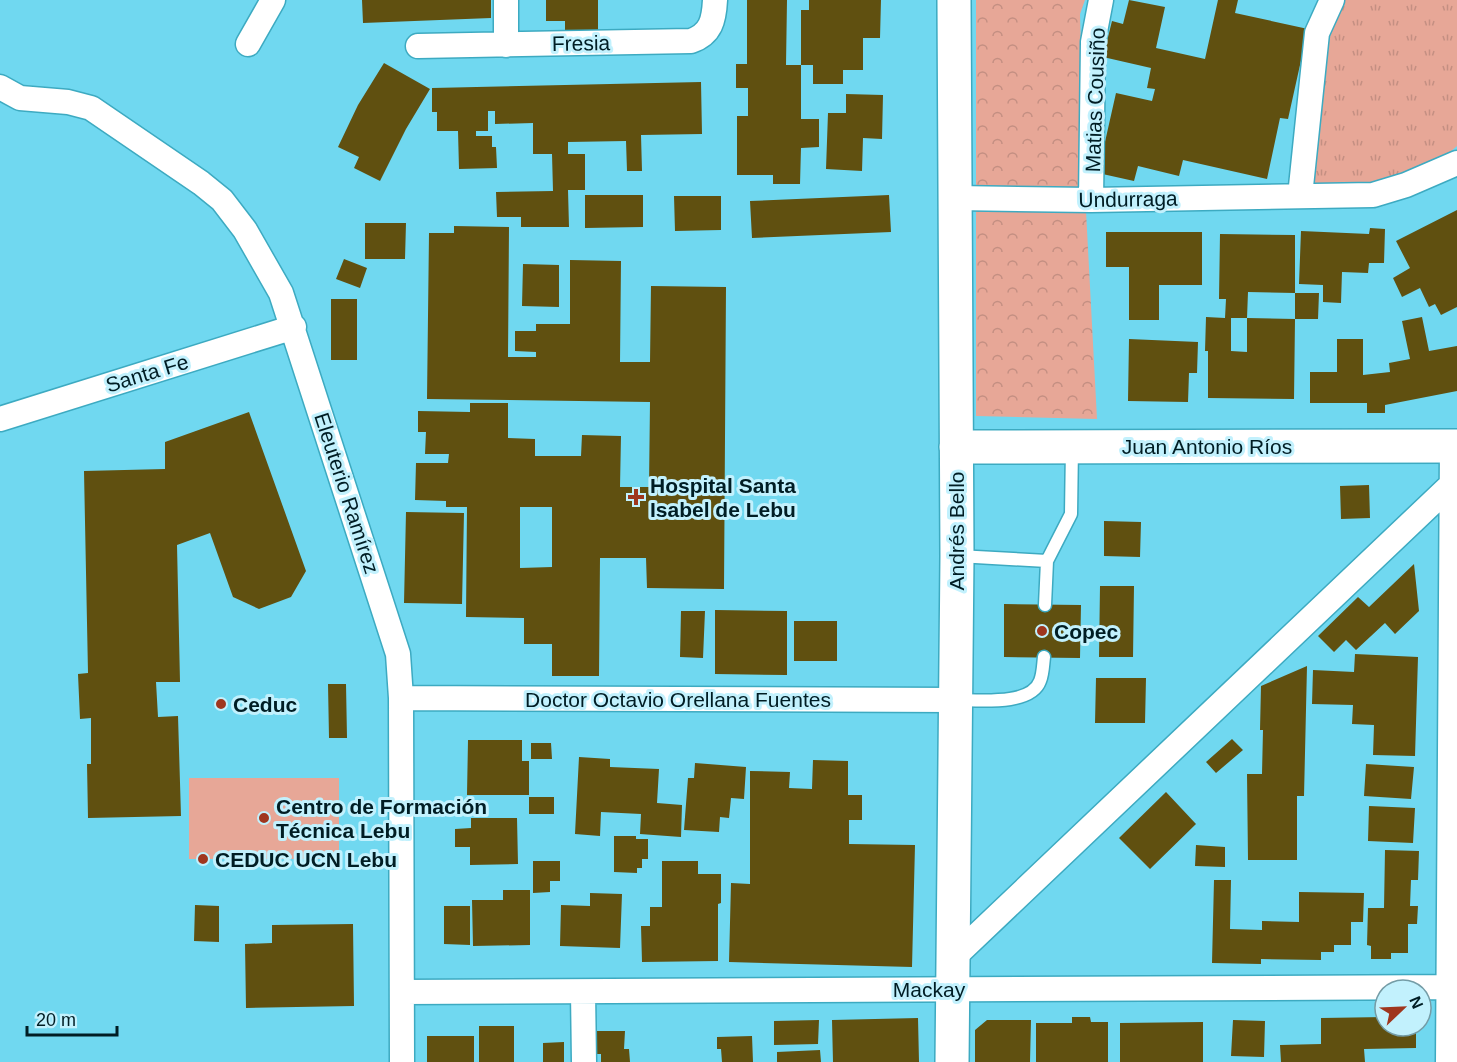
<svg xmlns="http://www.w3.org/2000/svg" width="1457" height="1062" font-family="Helvetica,sans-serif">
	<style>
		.grass { fill: url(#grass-tufts) }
		.park { fill: url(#park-crowns) }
		.pitch { fill: #e7a797 }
		.building { fill: #605010; fill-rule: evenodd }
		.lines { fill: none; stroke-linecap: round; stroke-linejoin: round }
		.lane-casing { stroke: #3daac1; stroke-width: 15 }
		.street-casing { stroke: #3daac1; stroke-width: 27 }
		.primary-casing { stroke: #3daac1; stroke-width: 36 }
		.lane { stroke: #fff; stroke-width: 12 }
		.street { stroke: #fff; stroke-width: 24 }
		.primary { stroke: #fff; stroke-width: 33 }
		.poi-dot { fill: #9f361e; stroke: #c2f1fd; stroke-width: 2 }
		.labels { text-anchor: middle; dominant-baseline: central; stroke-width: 6; stroke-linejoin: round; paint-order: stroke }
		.street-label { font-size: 21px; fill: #001d24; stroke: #c2f1fd }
		.poi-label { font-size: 21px; font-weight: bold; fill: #001d24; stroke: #c2f1fd; text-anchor: start }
	</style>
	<defs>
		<pattern id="grass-tufts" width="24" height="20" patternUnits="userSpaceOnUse" patternTransform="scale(1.5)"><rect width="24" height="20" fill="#e7a797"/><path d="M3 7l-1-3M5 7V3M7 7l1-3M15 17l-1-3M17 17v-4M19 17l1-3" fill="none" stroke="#c48f82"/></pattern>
		<pattern id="park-crowns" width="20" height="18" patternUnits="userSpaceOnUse" patternTransform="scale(1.5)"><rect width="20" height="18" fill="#e7a797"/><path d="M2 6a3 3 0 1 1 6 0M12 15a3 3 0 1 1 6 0" fill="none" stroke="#c48f82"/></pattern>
	</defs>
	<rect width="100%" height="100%" fill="#70d8f0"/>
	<path class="grass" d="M1341,0h116v146l-16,14 -90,31 -39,-1 12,-157z"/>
	<path class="park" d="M976,0h109l-5,14 4,159 13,246 -121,-3z"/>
	<path class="pitch" d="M189,778h150v81h-150z"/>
	<path class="building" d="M362,0h129v18l-128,5z
		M546,0h52v36h-33v-15h-19z
		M747,0h40l-1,65h15v-55h8v-10h72l-1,38h-17v32h-20v14h-30v-19h-12v54h18v28l-18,1 -1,36h-27v-9h-36v-59h11v-28h-12v-24h11z
		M1129,0l36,7 -9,41 49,11 13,-59h20l-3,13 73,16 -20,90 -8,-1 -13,61 -84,-19 -4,16 -41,-10 -4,15 -36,-8 18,-80 36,8 3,-12 -8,-1 4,-20 -48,-11 9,-36 11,3z
		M384,63l46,26 -24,40 -26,52 -26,-13 5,-11 -21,-10 20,-42z
		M701,82l1,52 -61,1 1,36h-15l-1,-30 -58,1v12h17v36h-17l1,37h-48v-10h-24l-1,-25 57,-1 -1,-37h-19v-31l-38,1v-13h-7v20h-12v5h16v11h4l1,21 -38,1 -1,-38h-21v-19h-5v-24z
		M846,94l37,1 -1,44 -19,-1 -1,33 -36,-2 2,-56h18z
		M585,195h58v32l-58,1z
		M889,195l2,37 -139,6 -2,-37z
		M674,196h47v34l-46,1z
		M1457,210v97l-16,8 -6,-11 -6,3 -9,-19 -18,9 -9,-19 17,-10 -14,-27z
		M365,223h41l-1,36h-40z
		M454,226l55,1 -1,130h28v-5l-21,-1v-20h21v-7h34v-64l51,1 -1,101h30l1,-76 75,1 -2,302 -77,-1 -1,-30h-46l-1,118h-47v-32h-28v-26l-58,-1 1,-110h-21v-6l-31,-1 1,-37h32l1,-9h-24l1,-22h-8v-21l52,1v-9h38v35l27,1v17h46l1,-21 39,1 -1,51h29l1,-85 -223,-3 2,-166h25zM520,507h32v60l-32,1z
		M1370,228l15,1 -1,34h-15l-1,10 -26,-1 -1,31 -18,-1v-17l-24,-1 2,-53 68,3z
		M1106,232h96v53h-43v35h-30v-53h-23z
		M1220,234l75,1v58l-47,-1 -1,26 48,1 -1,80 -86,-1v-47h-3l1,-34 19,1 1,-19h-7zM1231,318h16v34l-16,-1z
		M344,259l23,9 -7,20 -24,-9z
		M523,264l36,1v42l-37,-1z
		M1295,293h24l-1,26h-23z
		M331,299h26v61h-26z
		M1422,317l7,34 28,-5v45l-72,14v8h-18v-10h-57v-31h27v-33h26v36l27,-3 -1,-9 21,-4 -8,-38z
		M1129,339l69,3 -1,31h-8l-1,29 -60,-1z
		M249,412l57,159 -15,26 -32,12 -26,-12 -23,-64 -33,12 3,137h-24l2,35 20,-1 3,100 -93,2 -1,-54h4v-46l-11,1 -2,-45 10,-1 -4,-202 81,-2v-27z
		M1369,485l1,33 -29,1 -1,-33z
		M406,512l58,1 -2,91 -58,-1z
		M1104,521l37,1 -1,35 -36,-1z
		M1414,564l5,47 -24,23 -10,-11 -29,27 -10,-10 -12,12 -16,-16 40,-39 11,10z
		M1100,586h34l-1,71h-34z
		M1004,604l77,1 -1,53 -76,-1z
		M715,610l72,1v64l-72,-1z
		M681,611h24l-2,47 -23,-1z
		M794,621h43v40h-43z
		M1355,654l63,3 -3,99 -42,-1 1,-30 -22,-1 1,-19 -41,-1 1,-34 41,2z
		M1307,666l-3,130h-7v64h-49l-1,-86h15l1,-44h-3l1,-44z
		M1096,678h50l-1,45h-50z
		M328,684h18l1,54h-18z
		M1232,739l11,11 -27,23 -10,-11z
		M468,740h54v21h7v34h-62z
		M531,743h20l1,16h-21z
		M579,757l31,2v8l49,2 -2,34 25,2 -1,32 -41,-3 1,-20 -40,-2 -1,24 -25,-2z
		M813,760l35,1v34h14v25h-13v24l66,1 -3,122 -183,-5 2,-79 19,1v-113l40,1 -1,16 23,1z
		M695,763l51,4 -2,32 -13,-1 -2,20 -9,-1 -1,15 -35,-2 4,-52h6z
		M1366,764l48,3 -3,32 -47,-3z
		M1166,792l30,32 -46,45 -31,-31z
		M529,797h25v17h-25z
		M1369,806l46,2 -2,35 -45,-2z
		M471,818h46l1,46 -48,1v-18h-15v-18l16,-1z
		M614,836h22v3h12v20h-6v9h-5v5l-23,-1z
		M1196,845l29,2v20l-30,-1z
		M1385,850l34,1 -1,29h-7l-1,26h8l-1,18h-9v29h-17v6h-20v-13l-4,-1 1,-37h16z
		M533,861h27v20h-10v11l-17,1z
		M662,861h36v13h23v29l-3,1v57l-76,1 -1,-36h9v-19h12z
		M1214,880h17l-1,49 32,1v-9l37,1v-30l65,1 -1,29h-12v23h-17v7h-13v8l-60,-1v5l-49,-1z
		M503,890h27v55l-57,1 -1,-46h31z
		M590,893l32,1 -2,54 -60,-2 1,-41 29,1z
		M195,905l24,1v36l-25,-1z
		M444,906h26v39l-26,-1z
		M353,924l1,82 -108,2 -1,-64 27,-1v-18z
		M1072,1017h18l1,5h17v40h-72v-39h36z
		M1385,1017v9h31v22l-52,1 1,13h-84l-1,-17 41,-1v-26z
		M918,1018l1,44h-86l-1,-42z
		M819,1020l-1,24 -44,1v-24z
		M987,1020h44l-1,42h-55v-32z
		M1233,1020l32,1 -1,36 -33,-1z
		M1203,1022v40h-83v-39z
		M479,1026h35v36h-35z
		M597,1031h28l-1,18h5l1,13h-29v-8h-4z
		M427,1036h47v26h-47z
		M752,1036l1,26h-31l-1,-13h-4v-12z
		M564,1042v20h-21v-19z
		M820,1050l1,12h-44v-10z"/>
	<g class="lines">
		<defs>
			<path id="lane" d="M958,556l89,5
				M1045,605l2,-44 24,-47 1,-67
				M957,700c21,0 74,6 83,-19 3,-7 3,-16 4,-24"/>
			<path id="street" d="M248,44l25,-44
				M506,45v-45
				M418,46l273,-5c20,-7 23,-21 24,-41
				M0,87l20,11 48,4 23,6 110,75 21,17 23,30 36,63 117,361 3,44 1,364
				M1300,196l17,-163 15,-33
				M956,198l135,2 282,-5 33,-10 51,-22
				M1091,200l2,-158 8,-42
				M0,419l294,-92
				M401,698l554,2
				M953,958l499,-474
				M402,992l1055,-5
				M583,992l1,70
				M1448,1062l4,-616"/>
			<path id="primary" d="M956,447l501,-1
				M952,1062l5,-506 -3,-556"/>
		</defs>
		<use href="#lane" class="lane-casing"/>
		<use href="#street" class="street-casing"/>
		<use href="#primary" class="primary-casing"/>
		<use href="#lane" class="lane"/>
		<use href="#street" class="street"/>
		<use href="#primary" class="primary"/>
	</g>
	<g class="poi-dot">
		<path d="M633 488h6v6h6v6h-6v6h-6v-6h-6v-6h6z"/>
		<circle cx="1042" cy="631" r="6"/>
		<circle cx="221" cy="704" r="6"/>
		<circle cx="264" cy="818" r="6"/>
		<circle cx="203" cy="859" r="6"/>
	</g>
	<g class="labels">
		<g class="street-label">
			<text transform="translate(581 43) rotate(-1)">Fresia</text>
			<text transform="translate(1095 100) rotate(-88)">Matias Cousiño</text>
			<text transform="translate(1128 199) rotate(-1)">Undurraga</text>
			<text transform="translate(147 373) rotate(-17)">Santa Fe</text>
			<text x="1207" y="446">Juan Antonio Ríos</text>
			<text transform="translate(347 493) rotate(72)">Eleuterio Ramírez</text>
			<text transform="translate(956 531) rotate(-90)">Andrés Bello</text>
			<text x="678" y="699">Doctor Octavio Orellana Fuentes</text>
			<text x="929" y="989">Mackay</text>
		</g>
		<g class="poi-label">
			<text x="650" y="485">Hospital Santa<tspan x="650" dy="24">Isabel de Lebu</tspan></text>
			<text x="1054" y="631">Copec</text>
			<text x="233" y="704">Ceduc</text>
			<text x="276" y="806">Centro de Formación<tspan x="276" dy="24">Técnica Lebu</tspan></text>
			<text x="215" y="859">CEDUC UCN Lebu</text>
		</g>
	</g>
	<g transform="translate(1403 1008) rotate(67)"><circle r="28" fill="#c2f1fd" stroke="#749ca6" stroke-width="1.5"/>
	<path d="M0-4.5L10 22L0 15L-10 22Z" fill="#9f361e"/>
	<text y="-9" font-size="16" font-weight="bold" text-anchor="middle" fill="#001d24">N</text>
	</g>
	<path d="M27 1026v9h90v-9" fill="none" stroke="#001d24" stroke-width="3"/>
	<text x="36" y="1026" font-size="18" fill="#001d24" stroke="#c2f1fd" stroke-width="4.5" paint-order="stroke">20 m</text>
</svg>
